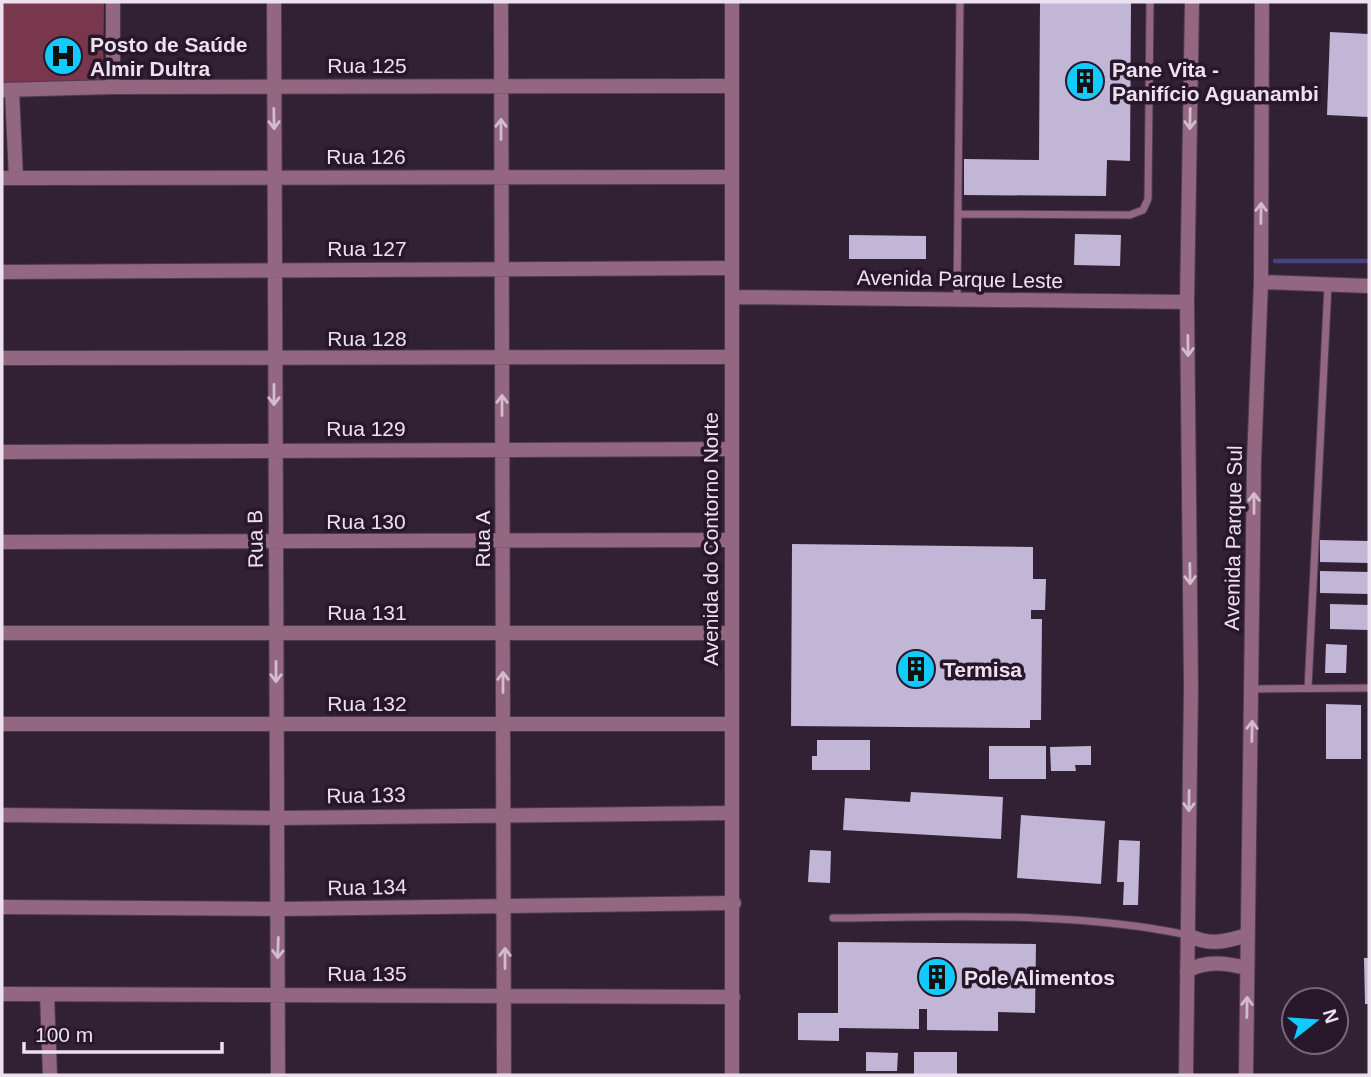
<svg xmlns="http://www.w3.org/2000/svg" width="1371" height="1077" font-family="Arial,sans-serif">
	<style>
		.green { fill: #78374d }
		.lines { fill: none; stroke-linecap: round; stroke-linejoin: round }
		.stream { stroke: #45447e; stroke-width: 4.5 }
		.building { fill: #c2b6d6 }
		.service-casing { stroke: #4c3b4f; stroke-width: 9 }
		.minor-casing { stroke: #4c3b4f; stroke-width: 16 }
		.tertiary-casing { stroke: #4c3b4f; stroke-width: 16 }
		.service { stroke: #936682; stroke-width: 7 }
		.minor { stroke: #936682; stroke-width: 14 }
		.tertiary { stroke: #936682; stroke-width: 14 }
		.oneway { stroke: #d2bcce }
		.labels { text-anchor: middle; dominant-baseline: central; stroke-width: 7; stroke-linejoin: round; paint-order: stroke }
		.poi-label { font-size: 21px; font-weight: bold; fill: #ede1ef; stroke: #28162b; text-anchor: start }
		.street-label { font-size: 21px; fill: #ede1ef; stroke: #28162b }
	</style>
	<rect width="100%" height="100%" fill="#322035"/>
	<path class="green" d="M2,2h102l-1,83 -101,-1z"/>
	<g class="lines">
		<path class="stream" d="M1275,261h94"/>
	</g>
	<path class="building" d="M1040,2h91l-1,159 -23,-1 -1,36 -142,-1v-36l75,1z
		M1330,32l39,2 -1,83 -41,-2z
		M1075,234l46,1 -1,31 -46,-1z
		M849,235l77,1v23h-77z
		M1320,540l49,1v22l-49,-1z
		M792,544l241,3v32h13l-1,31h-14v9h11l-1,101h-11v8l-239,-2z
		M1320,571l49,1v22l-49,-1z
		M1330,604l39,1v25l-39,-1z
		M1326,644l21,1 -1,28h-21z
		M1326,704l35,1v54h-35z
		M817,740h53v30h-58v-14h5z
		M989,746h57v33h-57z
		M1091,746v19h-16l1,6h-25l-1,-24z
		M911,792l92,5 -2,42 -158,-9 2,-32 65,4z
		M1021,815l84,6 -4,63 -84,-6z
		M1119,840l21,1 -2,64h-15l1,-23h-7z
		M810,850l21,1 -1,32 -22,-1z
		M838,942l198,2 -1,69 -37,-1v19l-71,-1v-21h-8v20l-80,-1v13l-41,-1v-27h40z
		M1364,958h5v46h-4z
		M866,1052l32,1 -1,18h-31z
		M914,1052h43v23l-43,-1z"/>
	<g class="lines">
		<defs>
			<path id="service" d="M958,214l172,1 13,-5 5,-11 2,-197
				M957,299l3,-297
				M1308,688l20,-403
				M1253,689l116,-1
				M833,918c113,-1 244,-7 355,17"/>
			<path id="minor" d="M274,2l4,1073
				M501,2l3,1073
				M113,87v-85
				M2,90l111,-3 619,-1
				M12,91l4,87
				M2,178l729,-1
				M2,272l730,-4
				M1261,282l108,4
				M2,358l729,-1
				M2,452l729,-3
				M2,542l729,-2
				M2,633h730
				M2,724h730
				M2,815l277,3 453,-5
				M2,907l278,2 454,-6
				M2,994l731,3
				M47,995l3,80"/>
			<path id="tertiary" d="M732,2v1073
				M733,297l454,5
				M1188,935c21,11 37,7 59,0
				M1187,971c19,-11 39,-8 60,-3
				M1186,1075l5,-388 -4,-385 5,-300
				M1246,1075l8,-613 7,-180 1,-280"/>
		</defs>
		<use href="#service" class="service-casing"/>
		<use href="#minor" class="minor-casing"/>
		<use href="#tertiary" class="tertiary-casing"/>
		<use href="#service" class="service"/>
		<use href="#minor" class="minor"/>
		<use href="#tertiary" class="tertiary"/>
	</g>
	<defs><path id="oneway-shaft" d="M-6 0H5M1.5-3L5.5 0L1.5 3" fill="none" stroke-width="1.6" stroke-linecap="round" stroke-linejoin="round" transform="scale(1.75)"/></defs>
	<g class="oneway">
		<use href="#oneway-shaft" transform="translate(274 119) rotate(89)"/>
		<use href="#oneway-shaft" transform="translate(1190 119) rotate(91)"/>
		<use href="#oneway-shaft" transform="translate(501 129) rotate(-90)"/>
		<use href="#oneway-shaft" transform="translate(1261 213) rotate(-89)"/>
		<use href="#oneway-shaft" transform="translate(1188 346) rotate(89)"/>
		<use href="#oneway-shaft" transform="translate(274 395) rotate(90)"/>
		<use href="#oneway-shaft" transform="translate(502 405) rotate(-90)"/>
		<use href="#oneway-shaft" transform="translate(1254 503) rotate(-90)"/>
		<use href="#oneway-shaft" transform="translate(1190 574) rotate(89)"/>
		<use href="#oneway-shaft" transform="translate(276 672) rotate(90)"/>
		<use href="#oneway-shaft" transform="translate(503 682) rotate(-90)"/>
		<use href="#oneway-shaft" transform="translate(1252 731) rotate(-89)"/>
		<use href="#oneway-shaft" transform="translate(1189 801) rotate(91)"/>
		<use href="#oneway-shaft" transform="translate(278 948) rotate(92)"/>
		<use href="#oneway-shaft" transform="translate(505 958) rotate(-90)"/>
		<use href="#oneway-shaft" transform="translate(1247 1007) rotate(-89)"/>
	</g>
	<defs>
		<symbol id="hospital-disc" viewBox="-11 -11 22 22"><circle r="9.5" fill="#12cafb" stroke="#28162b"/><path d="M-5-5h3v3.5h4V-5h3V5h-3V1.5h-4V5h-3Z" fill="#111"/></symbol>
		<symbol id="building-disc" viewBox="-11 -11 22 22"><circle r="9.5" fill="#12cafb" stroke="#28162b"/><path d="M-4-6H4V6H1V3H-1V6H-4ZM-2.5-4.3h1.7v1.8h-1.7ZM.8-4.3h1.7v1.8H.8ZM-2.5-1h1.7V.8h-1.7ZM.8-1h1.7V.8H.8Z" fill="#111"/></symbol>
	</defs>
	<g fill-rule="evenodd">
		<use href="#hospital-disc" x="41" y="34" width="44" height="44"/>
		<use href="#building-disc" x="1063" y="59" width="44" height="44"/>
		<use href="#building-disc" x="894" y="647" width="44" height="44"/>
		<use href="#building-disc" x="915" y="955" width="44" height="44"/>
	</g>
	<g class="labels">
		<g class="poi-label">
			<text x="90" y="44">Posto de Saúde<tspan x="90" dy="24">Almir Dultra</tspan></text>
			<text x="1112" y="69">Pane Vita -<tspan x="1112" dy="24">Panifício Aguanambi</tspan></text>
			<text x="943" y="669">Termisa</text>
			<text x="964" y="977">Pole Alimentos</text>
		</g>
		<g class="street-label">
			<text x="367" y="65">Rua 125</text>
			<text x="366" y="156">Rua 126</text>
			<text x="367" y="248">Rua 127</text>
			<text transform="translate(960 279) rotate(1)">Avenida Parque Leste</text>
			<text x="367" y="338">Rua 128</text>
			<text x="366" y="428">Rua 129</text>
			<text x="366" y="521">Rua 130</text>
			<text transform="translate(1233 538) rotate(-89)">Avenida Parque Sul</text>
			<text transform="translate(255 539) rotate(-91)">Rua B</text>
			<text transform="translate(482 539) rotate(-90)">Rua A</text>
			<text transform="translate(710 539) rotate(-90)">Avenida do Contorno Norte</text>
			<text x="367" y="612">Rua 131</text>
			<text x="367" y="703">Rua 132</text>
			<text transform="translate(366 795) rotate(-1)">Rua 133</text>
			<text transform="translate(367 887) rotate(-1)">Rua 134</text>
			<text x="367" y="973">Rua 135</text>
		</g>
	</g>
	<rect width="1371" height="1077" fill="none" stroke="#ede1ef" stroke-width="7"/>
	<g transform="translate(1315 1021) rotate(73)"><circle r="33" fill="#28162b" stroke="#776779" stroke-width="2"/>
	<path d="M0-5L12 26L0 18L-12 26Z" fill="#12cafb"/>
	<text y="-10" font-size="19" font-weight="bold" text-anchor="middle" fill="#ede1ef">N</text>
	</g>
	<path d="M24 1042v10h198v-10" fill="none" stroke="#ede1ef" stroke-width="3.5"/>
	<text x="35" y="1042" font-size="21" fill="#ede1ef" stroke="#28162b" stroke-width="5" paint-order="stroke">100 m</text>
</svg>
